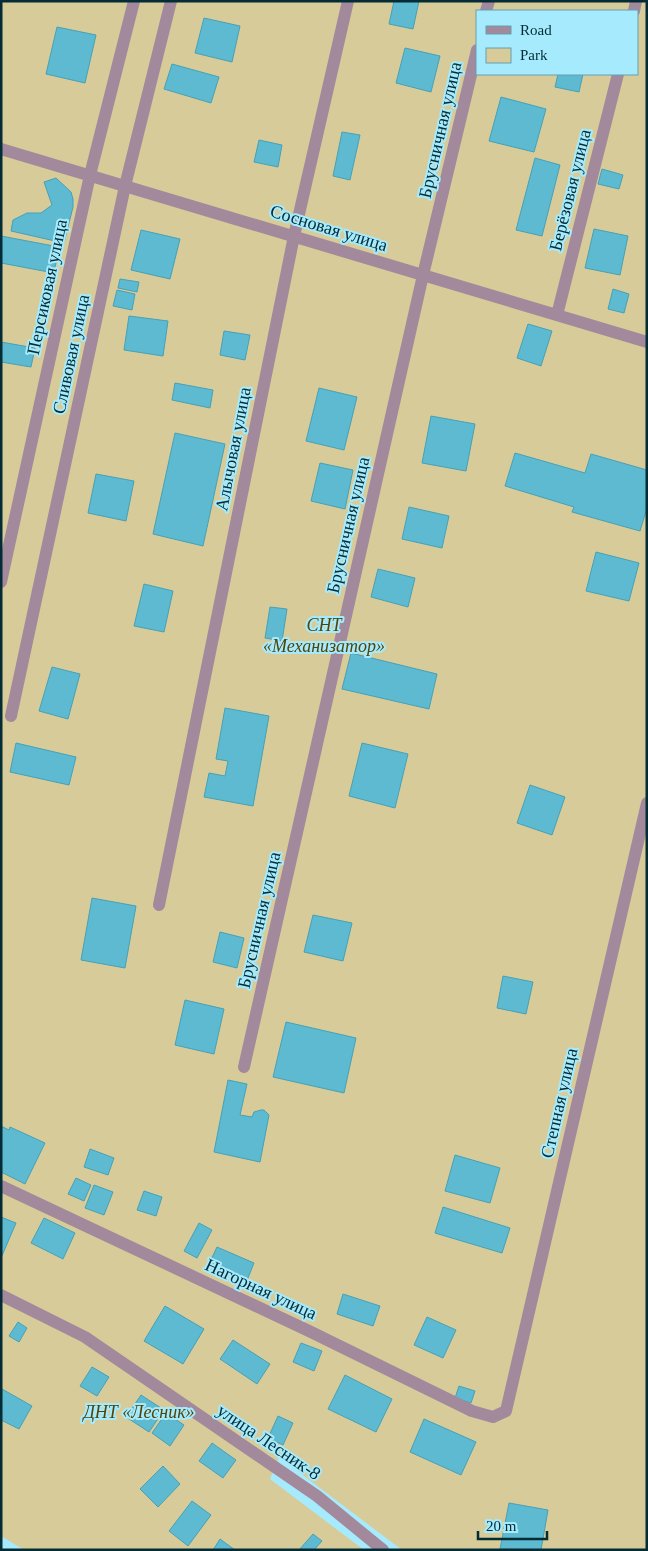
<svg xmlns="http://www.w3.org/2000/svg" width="648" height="1551" font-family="'Times New Roman',serif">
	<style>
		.green { fill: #d7cb99; fill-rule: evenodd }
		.building { fill: #5dbad1; stroke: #46a1b6 }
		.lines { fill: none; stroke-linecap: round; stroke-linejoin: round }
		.minor { stroke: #a3899c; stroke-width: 12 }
		.labels { text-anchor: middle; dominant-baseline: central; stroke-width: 4; stroke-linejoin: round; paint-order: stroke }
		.street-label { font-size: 18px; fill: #032c34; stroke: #a6ebfd }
		.park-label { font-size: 18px; font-style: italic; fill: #51440a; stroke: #a6ebfd }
	</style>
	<rect width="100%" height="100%" fill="#a6ebfd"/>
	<path class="green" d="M1,1h646v1549h-245l-123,-93 -9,22 94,71h-340l-23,-14zM477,11h160v63h-160z"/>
	<path class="building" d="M394,1h25l-6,28 -24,-5z
		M204,18l36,8 -8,36 -37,-9z
		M57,27l39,8 -11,48 -39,-9z
		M405,48l35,8 -9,36 -35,-9z
		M172,64l47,13 -8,26 -47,-14z
		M558,74h25l-4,18 -24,-5z
		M501,97l45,12 -12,43 -45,-11z
		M342,132l18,3 -10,45 -17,-4z
		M259,140l23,5 -4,22 -24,-5z
		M535,158l25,7 -18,71 -26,-6z
		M602,169l21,6 -4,14 -21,-5z
		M56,178l15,14 2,7v8l-9,36 -53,-12 2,-11 14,-7h14l11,-8 -8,-23z
		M594,229l34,7 -8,39 -35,-7z
		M141,230l39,9 -10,40 -39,-9z
		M1,236l58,11 -5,26 -53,-10z
		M120,279l19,3 -2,10 -19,-4z
		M613,289l16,5 -5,19 -16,-4z
		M117,290l18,4 -3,16 -19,-4z
		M129,316l39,5 -5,35 -39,-6z
		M528,324l24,7 -11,35 -24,-8z
		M224,331l26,4 -5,25 -25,-5z
		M1,342l34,6 -4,19 -30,-5z
		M175,383l38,7 -3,18 -38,-8z
		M319,388l38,9 -13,53 -38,-9z
		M431,416l44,8 -9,47 -44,-8z
		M175,433l50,11 -22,102 -50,-12z
		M515,453l70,20 6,-19 56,16v38l-7,23 -68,-19 2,-5 -69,-21z
		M320,463l33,7 -8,39 -34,-8z
		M96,474l38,7 -8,40 -38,-8z
		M409,507l40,9 -7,32 -40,-9z
		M596,552l43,11 -10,38 -43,-10z
		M378,569l37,9 -7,29 -37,-10z
		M144,584l29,7 -9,41 -30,-6z
		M270,607l17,2 -5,32 -17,-3z
		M351,653l86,21 -8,35 -87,-20z
		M52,667l28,7 -12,45 -29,-8z
		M225,708l44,8 -16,90 -49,-9 5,-24 16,3 3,-15 -12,-2z
		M16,743l60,14 -7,28 -59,-13z
		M362,743l46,11 -13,54 -46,-12z
		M530,785l35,12 -13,38 -35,-12z
		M92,898l44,8 -11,62 -44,-8z
		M313,915l39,8 -9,38 -39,-9z
		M220,932l24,6 -7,30 -24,-6z
		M503,976l30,6 -7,32 -29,-6z
		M185,1000l39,9 -10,45 -39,-9z
		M286,1022l70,16 -12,55 -71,-16z
		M228,1080l19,4 -7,31 12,2 2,-5 7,-2h3l5,5 -9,47 -46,-10z
		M1,1126l8,4 1,-3 35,16 -20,41 -24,-12z
		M90,1149l24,9 -6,17 -24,-8z
		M455,1155l45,13 -10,35 -45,-12z
		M76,1178l15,7 -7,16 -16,-7z
		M94,1185l19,7 -9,23 -19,-7z
		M144,1191l18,6 -6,19 -19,-6z
		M443,1207l67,21 -8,25 -67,-20z
		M1,1217l15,6 -15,35z
		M44,1218l31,15 -12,26 -32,-16z
		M199,1223l13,7 -15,28 -13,-7z
		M217,1247l37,16 -8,20 -38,-17z
		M343,1294l37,12 -7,20 -36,-12z
		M165,1306l39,23 -21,35 -39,-23z
		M427,1317l29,13 -13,28 -29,-13z
		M18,1322l9,6 -8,14 -10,-6z
		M233,1340l37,24 -13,20 -37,-25z
		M301,1343l21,8 -8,20 -21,-9z
		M92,1367l17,10 -12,19 -17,-10z
		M345,1375l47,24 -16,33 -48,-23z
		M459,1386l16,5 -4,12 -16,-5z
		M2,1389l30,17 -13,23 -18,-9z
		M141,1395l23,15 -15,22 -23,-15z
		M166,1413l18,12 -14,21 -18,-13z
		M278,1416l15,7 -10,22 -15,-7z
		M424,1419l52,23 -15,33 -51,-23z
		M212,1443l24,17 -13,18 -24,-17z
		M163,1466l17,18 -22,23 -18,-18z
		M192,1501l19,14 -23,31 -19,-15z
		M509,1503l39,7 -7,40 -41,-1z
		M313,1534l9,7 -8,9h-15z
		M220,1539l15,11h-22z"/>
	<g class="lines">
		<path class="minor" d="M486,11l3,-10
			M634,11l2,-10
			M1,149l646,193
			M557,315l61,-241
			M1,582l89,-407 44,-174
			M11,716l114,-530 46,-185
			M159,905l135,-669 54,-235
			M244,1067l179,-792 54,-225
			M1,1186l308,145 163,80 21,6 13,-6 141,-608
			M1,1295l84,42 232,159 66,54"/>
	</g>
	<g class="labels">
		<g class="street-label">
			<text transform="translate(440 130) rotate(-77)">Брусничная улица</text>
			<text transform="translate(570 190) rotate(-76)">Берёзовая улица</text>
			<text transform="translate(329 228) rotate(17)">Сосновая улица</text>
			<text transform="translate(47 287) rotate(-78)">Персиковая улица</text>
			<text transform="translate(71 354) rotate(-78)">Сливовая улица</text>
			<text transform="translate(233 449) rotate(-79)">Алычовая улица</text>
			<text transform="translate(348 525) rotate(-77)">Брусничная улица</text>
			<text transform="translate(259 920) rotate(-77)">Брусничная улица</text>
			<text transform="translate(559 1103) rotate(-77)">Степная улица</text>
			<text transform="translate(261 1289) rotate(25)">Нагорная улица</text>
			<text transform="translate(269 1442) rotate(34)">улица Лесник-8</text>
		</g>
		<g class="park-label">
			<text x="324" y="625">СНТ<tspan x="324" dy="21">«Механизатор»</tspan></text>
			<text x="139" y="1412">ДНТ «Лесник»</text>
		</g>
	</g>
	<rect width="648" height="1551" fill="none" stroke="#032c34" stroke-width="5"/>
	<rect x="476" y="10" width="162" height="65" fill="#a6ebfd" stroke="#659fad"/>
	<rect x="486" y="26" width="25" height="8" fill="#a3899c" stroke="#659fad"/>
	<text x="520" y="35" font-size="15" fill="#032c34">Road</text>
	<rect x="486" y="48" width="25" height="15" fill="#d7cb99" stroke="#659fad"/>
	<text x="520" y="60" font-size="15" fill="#032c34">Park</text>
	<path d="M478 1531v8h69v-8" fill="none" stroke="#032c34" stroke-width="2.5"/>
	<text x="486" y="1531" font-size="15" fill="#032c34" stroke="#a6ebfd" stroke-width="4" paint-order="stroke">20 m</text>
</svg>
